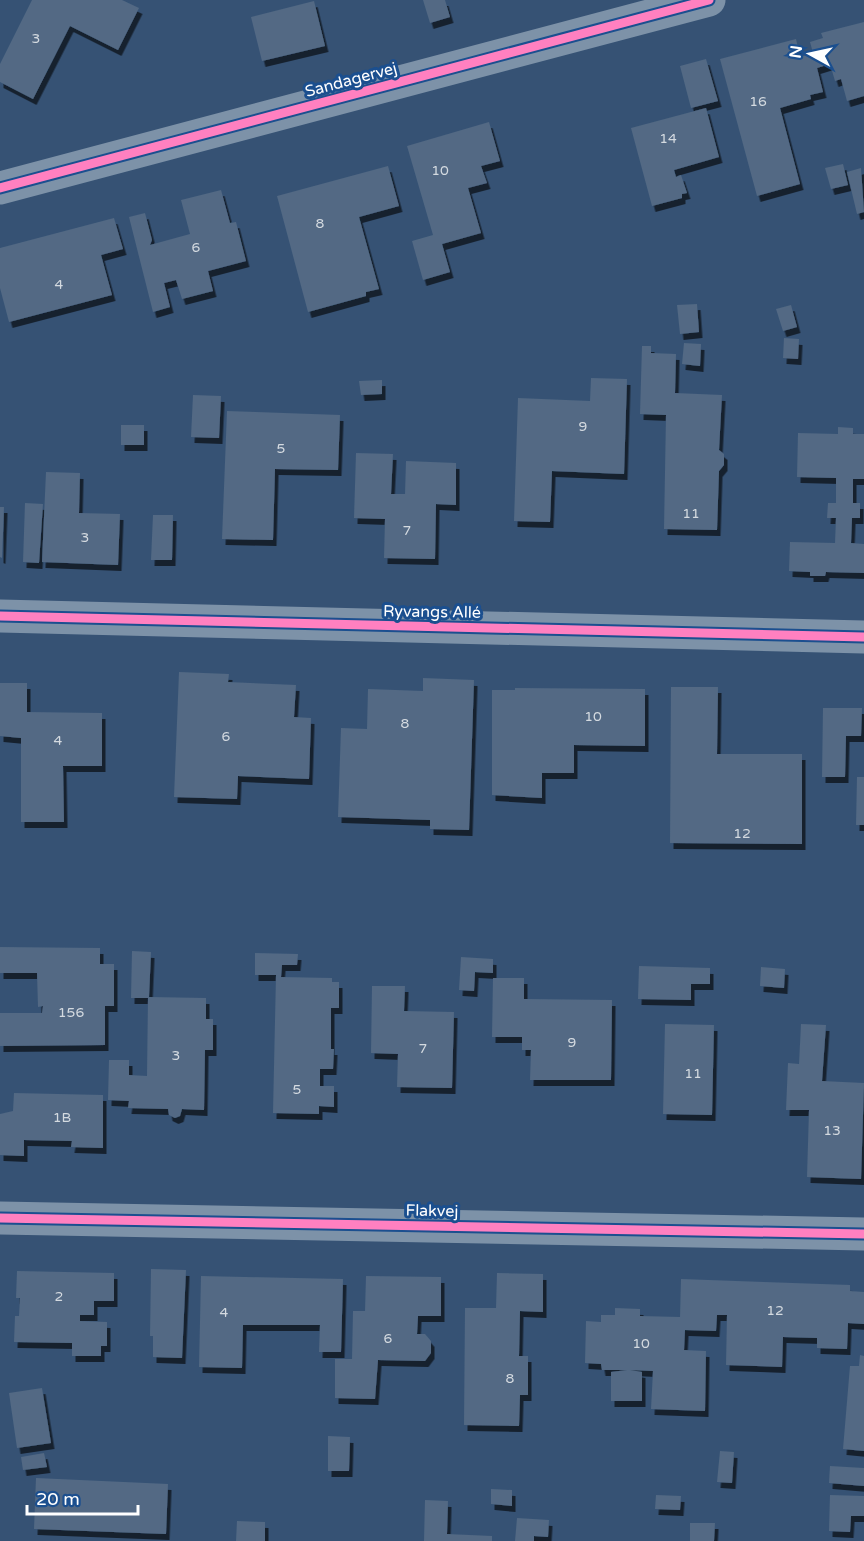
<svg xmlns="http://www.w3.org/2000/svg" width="864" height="1541" font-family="'Varela Round',sans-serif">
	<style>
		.building { fill: #526984; filter: url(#shadow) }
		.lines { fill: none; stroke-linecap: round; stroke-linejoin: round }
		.minor { stroke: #7d92a8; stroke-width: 33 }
		.cycleway-casing { stroke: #1b4f8f; stroke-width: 13 }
		.cycleway { stroke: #ff80c0; stroke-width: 9 }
		.labels { text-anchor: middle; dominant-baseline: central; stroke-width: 6; stroke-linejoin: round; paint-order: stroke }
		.number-label { font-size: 14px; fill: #d4dae0 }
		.street-label { font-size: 16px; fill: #fff; stroke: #1b4f8f }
	</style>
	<defs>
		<filter id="shadow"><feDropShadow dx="3.5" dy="6" stdDeviation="0" flood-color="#0009"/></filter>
	</defs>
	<rect width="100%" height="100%" fill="#365274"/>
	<path class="building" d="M32,0h90l17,8 -21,42 -48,-24 -37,73 -33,-17v-18z
		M423,0h22l5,17 -20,6z
		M314,1l11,45 -63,15 -11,-44z
		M864,22v74l-17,5 -6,-22 -6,2 -5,-17 -13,4 6,24 -13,3 1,4 -31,9 20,76 -43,12 -37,-137 76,-20 4,18 13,-4 -3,-11 13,-4 -2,-5z
		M706,59l12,42 -27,7 -11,-42z
		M706,108l13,49 -45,13 2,7 5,-2 6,18 -5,1v4l-30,8 -21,-78z
		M489,122l11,39 -19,5 6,17 -19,5 13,45 -39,11 8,28 -27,8 -11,-39 21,-6 -26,-89z
		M843,164l5,21 -17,4 -6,-21z
		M388,166l11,40 -40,11 20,72 -13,3v4l-58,16 -31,-116z
		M861,168l3,44 -7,2 -10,-42z
		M221,190l9,33 6,-1 10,39 -38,10 5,20 -31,8 -6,-19 -12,3 6,24 -17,5 -24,-95 16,-4 7,27 -2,5 40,-11 -9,-34z
		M114,218l9,31 -22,6 11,40 -103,27 -9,-34v-40z
		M697,304l2,28 -19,2 -3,-29z
		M791,305l6,22 -14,4 -7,-22z
		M784,338l15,1 -1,20 -15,-1z
		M684,343l17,1 -1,22 -18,-2z
		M642,346h9v7l25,1 -1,39 47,2 -3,55 5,4v11l-5,6 -2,59 -53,-1 2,-114 -26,-1z
		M591,378l36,1 -3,95 -72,-3 -2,51 -36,-1 4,-123 72,3z
		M382,380v14l-21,1 -2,-14z
		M193,395l28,1 -2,42 -28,-1z
		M227,411l113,4 -2,55 -63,-1 -2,71 -51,-1z
		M121,425h23v20h-23z
		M838,427l15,1v6h11v45h-11v24h7v15h-8l-1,25 13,1v29l-38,-1 -1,4h-15v-4l-21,-1 1,-29 45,1 1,-25h-9l1,-15h8v-25l-39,-1 1,-44 40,1z
		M356,453l37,1 -2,40h14l1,-33 50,2v42l-20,-1 -1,55 -51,-1 1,-39 -31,-1z
		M46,472l34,1 -1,40 41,1 -2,51 -76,-3z
		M25,503l18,1 -4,59 -16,-1z
		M0,507h4l-2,51 -2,-1z
		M153,515h20l-1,45h-21z
		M179,672l50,2 -1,8 68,3 -2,32 17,1 -2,61 -71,-3 -1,23 -63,-2z
		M423,678l51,2 -5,150 -39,-1v-9l-92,-3 3,-89 26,1 1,-40 55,2z
		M0,683h27v29l75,1v53h-39l1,56h-43v-84l-21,-2z
		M671,687h47l-1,67h85v90l-132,-1z
		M515,688l130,1v57l-71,-1v28h-32v25l-50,-3v-105h23z
		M823,708h39l-1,28h-15l-1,41h-23z
		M857,777h7v48h-8z
		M0,947l100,1v16h14v42h-9v39l-105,1v-33h42l1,-7 -5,1 -1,-34h-37z
		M132,951l19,1 -2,45 57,1v21h7v31h-8l-1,60 -22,-1 -2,7 -5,2 -6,-3 -1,-6 -40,-1 1,-7 -21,-1 1,-40h20v15l18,1 1,-78h-17z
		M255,953l43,1 -1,11h-15l-1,12 51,1v4h7v26h-8v41h3l-1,20h-13v17h14v21l-15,-1v8l-46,-1 3,-138h-21z
		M461,957l32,2v14l-18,-1 -1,19 -15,-1z
		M639,966l71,2v16h-19v16l-53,-1z
		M761,967l24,2 -1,19 -24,-2z
		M493,978h31v21l88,1 -1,80h-81l1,-30h-9v-13h-30z
		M372,986h33l-1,25 50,1 -2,76 -55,-1 1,-33 -27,-1z
		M665,1024l49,1 -2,90 -49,-1z
		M801,1024l25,1 -4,56 42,2 -3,96 -54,-2 2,-67h-23l2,-47 11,1z
		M14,1093l89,2v53l-32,-1 1,-6 -48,-1v16l-24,-1v-41l13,-3z
		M151,1269l35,1 -4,88 -29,-1v-21h-3z
		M17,1271l97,2v28h-20v14h-14v6l27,1v24h-6v10h-29v-13l-58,-1 1,-26h4l1,-18h-4z
		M497,1273l46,1v38l-23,-1 -1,45h9v39h-8l-1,31 -55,-1 1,-117h31z
		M201,1276l142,3 -2,73h-22l1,-27h-77l-1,43 -43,-1z
		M366,1276l75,1v39h-23l-1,18h8l6,7v12l-6,8 -47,-1 -3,39 -40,-1v-39h17l1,-48h12z
		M681,1279l169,6v6l14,1v32l-16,-1 -1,26 -30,-1v-10l-34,-1 -1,30 -56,-2 1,-50h-10l-1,16 -31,-1 -1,20 22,1 -1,60 -54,-2 2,-38 -23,-1 12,2v29h-31v-29l16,-2h-25l-1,-6 -16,-1 1,-42 15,1v-7h14v-7l25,1v7l40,1z
		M860,1355l4,1v95l-21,-2 7,-83h9z
		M42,1388l9,55 -34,5 -8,-55z
		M328,1436l22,1 -1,34h-21z
		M720,1451l14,1 -2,31 -15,-1z
		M44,1453l3,14 -24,3 -2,-13z
		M830,1466l34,2v18l-35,-3z
		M36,1478l132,6 -2,50 -132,-5z
		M491,1489l21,1v16l-21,-2z
		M656,1495l25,1 -1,14 -25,-1z
		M830,1495l34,1v20h-13l-1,16 -21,-1z
		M425,1500l23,1 -1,33 45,2v5h-68z
		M517,1518l32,2 -1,17 -14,-1v5h-19z
		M237,1521l28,1v19h-29z
		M690,1523h25l-1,18h-24z"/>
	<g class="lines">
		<path class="minor" d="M0,188l709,-188
			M0,616l864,21
			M0,1218l864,16"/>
		<defs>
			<path id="cycleway" d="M0,188l709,-188
				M0,616l864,21
				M0,1218l864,16"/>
		</defs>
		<use href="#cycleway" class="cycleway-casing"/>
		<use href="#cycleway" class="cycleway"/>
	</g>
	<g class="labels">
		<g class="number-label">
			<text x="36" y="38">3</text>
			<text x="758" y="101">16</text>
			<text x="668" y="138">14</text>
			<text x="440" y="170">10</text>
			<text x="320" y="223">8</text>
			<text x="196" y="247">6</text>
			<text x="59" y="284">4</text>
			<text x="583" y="426">9</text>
			<text x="281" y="448">5</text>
			<text x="691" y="513">11</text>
			<text x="407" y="530">7</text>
			<text x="85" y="537">3</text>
			<text x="593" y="716">10</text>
			<text x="405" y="723">8</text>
			<text x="226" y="736">6</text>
			<text x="58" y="740">4</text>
			<text x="742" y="833">12</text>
			<text x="71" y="1012">156</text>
			<text x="572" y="1042">9</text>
			<text x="423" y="1048">7</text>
			<text x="176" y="1055">3</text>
			<text x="693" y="1073">11</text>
			<text x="297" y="1089">5</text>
			<text x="62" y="1117">1B</text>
			<text x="832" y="1130">13</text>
			<text x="59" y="1296">2</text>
			<text x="775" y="1310">12</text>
			<text x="224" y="1312">4</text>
			<text x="388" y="1338">6</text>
			<text x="641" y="1343">10</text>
			<text x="510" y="1378">8</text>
		</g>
		<g class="street-label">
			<text transform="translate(351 80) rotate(-15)">Sandagervej</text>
			<text transform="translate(432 612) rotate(1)">Ryvangs Allé</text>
			<text transform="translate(432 1211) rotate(1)">Flakvej</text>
		</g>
	</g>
	<g transform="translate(810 54) rotate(278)" stroke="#1b4f8f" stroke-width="4.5" paint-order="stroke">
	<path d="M0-4.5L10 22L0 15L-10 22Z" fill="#ffffff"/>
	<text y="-9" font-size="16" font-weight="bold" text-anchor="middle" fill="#ffffff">N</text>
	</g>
	<path d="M27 1505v9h111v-9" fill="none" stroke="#ffffff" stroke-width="3"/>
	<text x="36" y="1505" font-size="18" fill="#ffffff" stroke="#1b4f8f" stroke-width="4.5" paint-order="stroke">20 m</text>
</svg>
